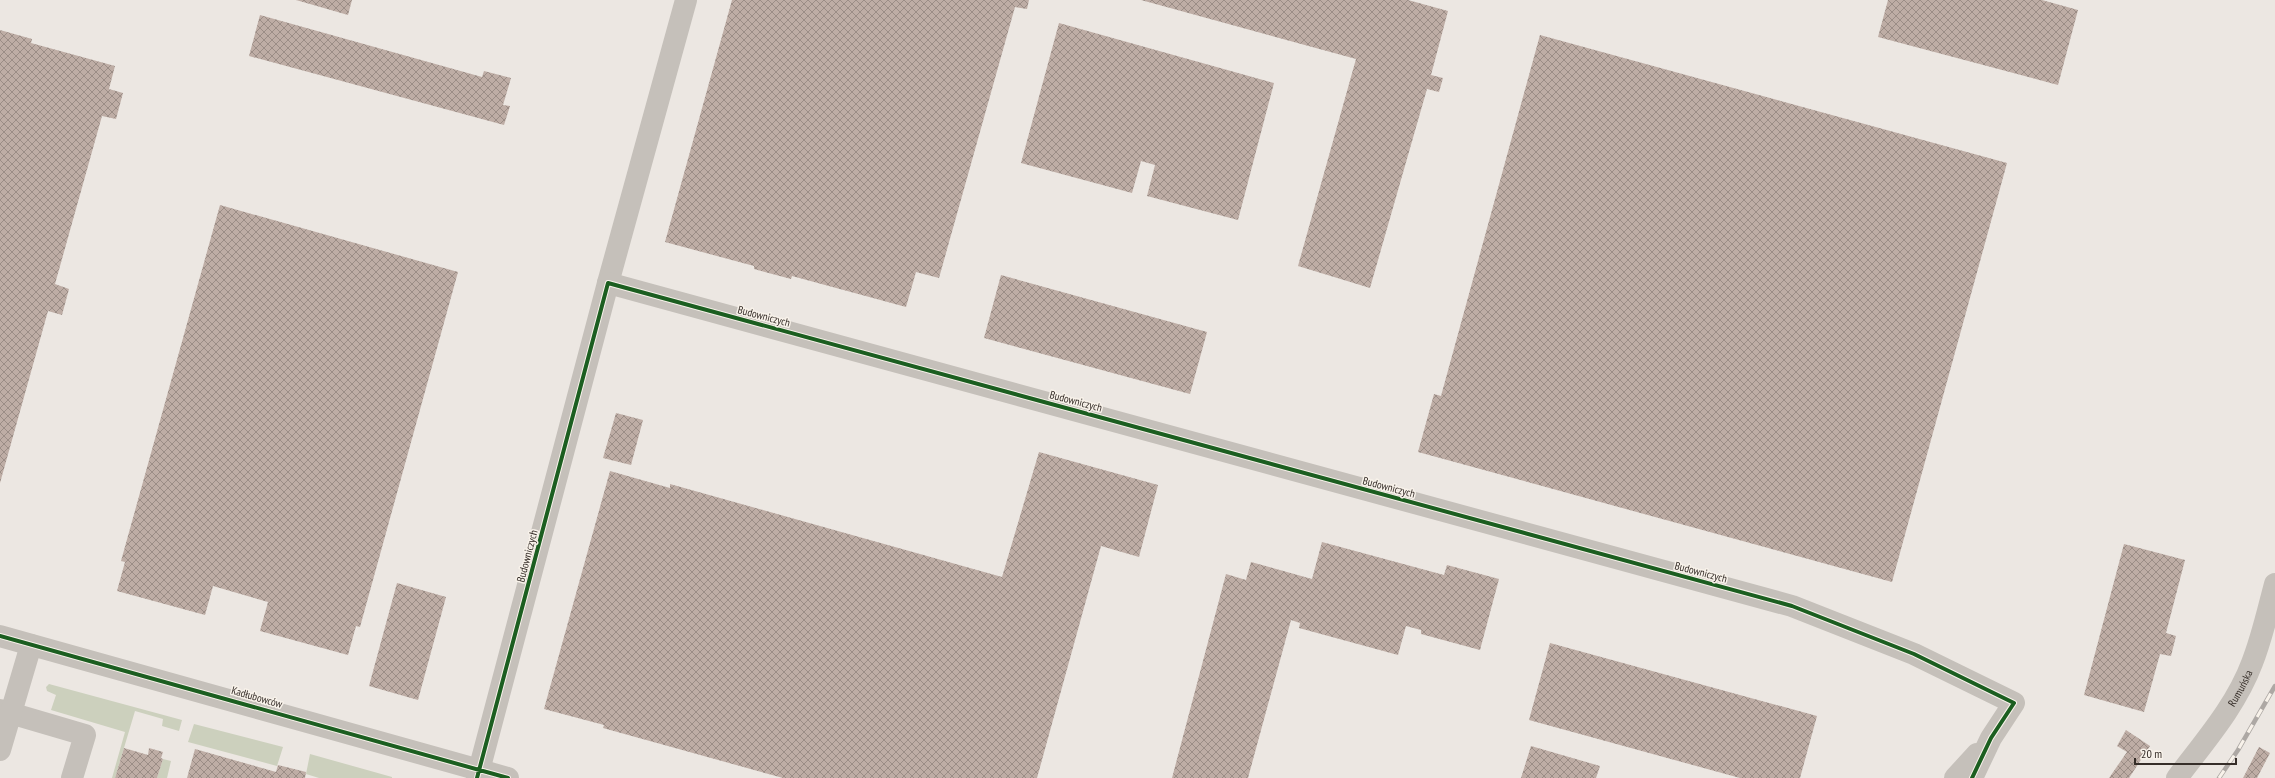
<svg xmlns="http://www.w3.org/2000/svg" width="2275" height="778" font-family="'PT Sans Narrow',sans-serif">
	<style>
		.green { fill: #ccd0bd }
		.building { fill: url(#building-cross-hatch) }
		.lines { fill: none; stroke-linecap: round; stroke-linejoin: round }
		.minor { stroke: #c5c0ba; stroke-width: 22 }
		.rail-casing { stroke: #ada8a4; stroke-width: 4.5 }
		.rail { stroke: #f8f2ea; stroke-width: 3; stroke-dasharray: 9; stroke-linecap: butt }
		.cycleway-casing { stroke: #f8f2ea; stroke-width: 6 }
		.cycleway { stroke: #1b5e20; stroke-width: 4 }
		.labels { text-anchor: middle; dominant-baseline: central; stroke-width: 3; stroke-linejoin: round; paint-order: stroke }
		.street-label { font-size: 11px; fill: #362e29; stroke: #f8f2ea }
	</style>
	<defs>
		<pattern id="building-cross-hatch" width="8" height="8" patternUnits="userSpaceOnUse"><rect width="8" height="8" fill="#beada5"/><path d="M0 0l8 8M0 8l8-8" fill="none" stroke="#9b8d86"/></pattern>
	</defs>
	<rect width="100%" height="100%" fill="#ece7e2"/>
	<path class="green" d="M49,684l133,36 -3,11 -17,-5 1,-7 -28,-8 -20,67h-3l13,-46 -74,-22 5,-15 -9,-4 -1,-4z
		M194,724l89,23 -6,19 -89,-24z
		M310,754l82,23v1h-73l-13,-4z
		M163,759l8,2 -4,17h-10z"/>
	<path class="building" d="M296,0h56l-4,15z
		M732,0h297l-2,9 -12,-2 -76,271 -23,-6 -10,35 -114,-31 -1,3 -37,-10v-3l-89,-24z
		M1141,0h267l40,11 -17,64 12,3 -4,14 -12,-3 -57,199 -72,-22 58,-207z
		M1888,0h154l36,10 -20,75 -180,-48z
		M260,15l222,62 2,-6 27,7 -8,27 7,1 -6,19 -255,-69z
		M1059,23l215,60 -36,137 -91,-24 8,-31 -14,-4 -9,32 -111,-30z
		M0,30l32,9 -1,4 84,23 -6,23 14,4 -7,26 -14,-3 -47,168 14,5 -7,26 -14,-4 -48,172z
		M1540,35l467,128 -115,419 -474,-130 16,-58 7,2z
		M220,205l238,67 -98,355 -4,-1 -8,29 -88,-24 8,-29 -55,-16 -8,29 -88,-24 8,-29 -4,-1z
		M1001,275l206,57 -17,62 -206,-56z
		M616,413l27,7 -12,45 -28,-7z
		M1039,452l119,33 -19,72 -38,-11 -64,232h-254l-180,-50 1,-3 -60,-16 66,-238 60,17v-4l332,93z
		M1322,542l122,33 3,-10 52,14 -19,71 -59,-16v-4l-15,-4 -8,29 -99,-27 1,-5 -9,-3 -43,158h-76l54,-204 20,6 5,-18 61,17z
		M2124,544l61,16 -19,73 10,3 -5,20 -11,-2 -16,58 -60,-17z
		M397,583l49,14 -28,103 -49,-14z
		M1550,643l267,73 -17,62h-60l-211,-58z
		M2126,730l24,16 -21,32h-20l18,-26 -10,-6z
		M1531,746l69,20 -4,12h-75z
		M2259,747l11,6 -13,25h-14z
		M124,748l24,7 1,-7 14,4 -2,6 2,1 -6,19h-42z
		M195,749l81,23 2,-7 28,7 -1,6h-118z"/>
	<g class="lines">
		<g class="minor">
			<path d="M608,283l78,-283"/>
			<path d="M0,636l508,142"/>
			<path d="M0,710l85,25 -13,43"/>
			<path d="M0,750l31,-105"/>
			<path d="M477,778l131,-495 1184,323 122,48 100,49 -23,35 -19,40"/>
			<path d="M1955,778l22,-24"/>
			<path id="s1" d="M2177,778c27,-36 59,-72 75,-115 10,-25 16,-53 23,-79"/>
		</g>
		<defs>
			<path id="rail" d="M2219,778l19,-28 37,-64"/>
		</defs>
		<use href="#rail" class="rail-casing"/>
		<use href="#rail" class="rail"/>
		<defs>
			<path id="cycleway" d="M0,636l508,142
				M477,778l131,-495 1184,323 122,48 100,49 -23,35 -19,40"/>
		</defs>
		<use href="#cycleway" class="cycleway-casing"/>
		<use href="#cycleway" class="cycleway"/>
	</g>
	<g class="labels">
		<g class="street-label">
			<text transform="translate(764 316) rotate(15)">Budowniczych</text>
			<text transform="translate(1076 401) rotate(15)">Budowniczych</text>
			<text transform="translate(1389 487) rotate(15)">Budowniczych</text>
			<text transform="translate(527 556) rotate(-75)">Budowniczych</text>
			<text transform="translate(1701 572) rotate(15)">Budowniczych</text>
			<text stroke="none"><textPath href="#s1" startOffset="110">Rumuńska</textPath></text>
			<text transform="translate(257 697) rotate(16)">Kadłubowców</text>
		</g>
	</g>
	<path d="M2135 758v6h101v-6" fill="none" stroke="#362e29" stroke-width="2"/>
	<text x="2141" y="758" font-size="12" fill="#362e29" stroke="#f8f2ea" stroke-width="3" paint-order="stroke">20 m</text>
</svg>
